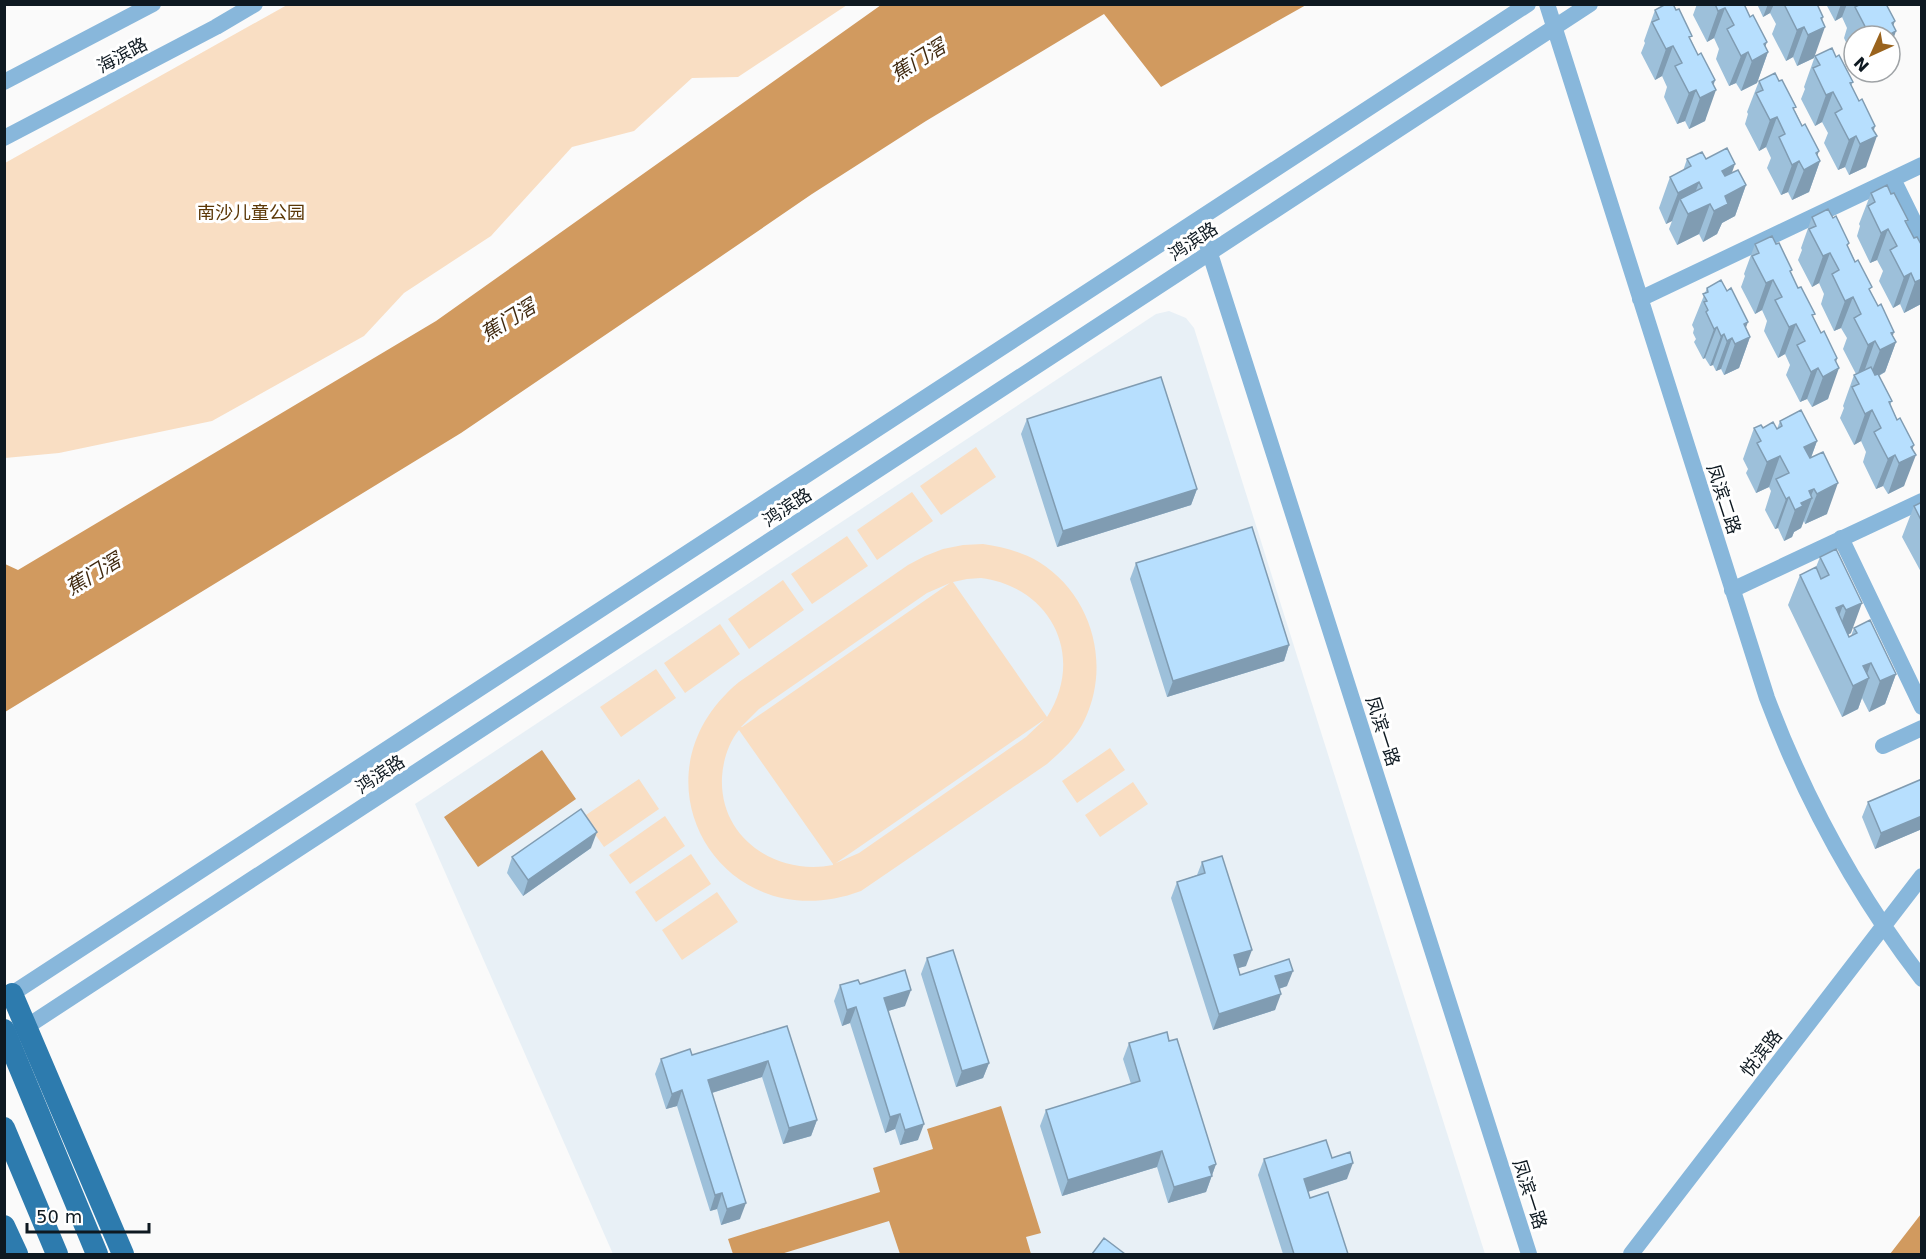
<svg xmlns="http://www.w3.org/2000/svg" width="1926" height="1259" font-family="'DejaVu Sans','Noto Sans SC',sans-serif">
	<style>
		.built { fill: #e8f0f6 }
		.green { fill: #f9dec3; fill-rule: evenodd }
		.water { fill: #d19a5f }
		.lines { fill: none; stroke-linecap: round; stroke-linejoin: round }
		.minor { stroke: #88b7db; stroke-width: 16 }
		.major { stroke: #2d7bae; stroke-width: 22 }
		.major-bridge { stroke: #2d7bae; stroke-width: 22 }
		.wall { fill: #9dc0da }
		.shaded-wall { fill: #809cb2 }
		.building { fill: #b7dffe; stroke: #809cb2; stroke-width: 1.5 }
		.labels { text-anchor: middle; dominant-baseline: central; stroke-width: 6; stroke-linejoin: round; paint-order: stroke }
		.street-label { font-size: 18px; fill: #0e1921; stroke: #fff }
		.park-label { font-size: 18px; fill: #5b3706; stroke: #fff }
		.water-label { font-size: 20px; font-style: italic; fill: #412a10; stroke: #fff }
	</style>
	<rect width="100%" height="100%" fill="#fafafa"/>
	<path class="built" d="M1169,311l17,7 8,10 291,926h-872l-198,-450 741,-490z"/>
	<path class="green" d="M287,5v-1l560,1 -109,72 -46,1 -58,53 -62,16 -81,89 -87,57 -40,43 -152,85 -153,32 -54,5v-295z
		M976,447l20,30 -55,38 -21,-29z
		M912,492l21,29 -56,39 -20,-30z
		M847,536l21,30 -56,38 -21,-30z
		M983,544c20,3 39,8 56,18 53,33 72,102 46,157 -8,18 -23,32 -38,45l-186,127c-139,52 -237,-114 -122,-209l169,-117 17,-9 18,-7 20,-4zM981,578c70,9 105,78 66,139l-94,-135 14,-3zM950,583l-208,144h-1l18,-18 168,-116zM1045,719l-19,18 -167,116 -23,10zM739,730l94,134v1c-57,11 -114,-27 -111,-88 1,-17 7,-35 17,-47z
		M783,580l21,30 -55,39 -21,-30z
		M720,624l20,30 -55,39 -21,-30z
		M656,669l20,29 -55,39 -21,-30z
		M1110,748l15,22 -48,33 -15,-22z
		M639,779l20,30 -55,38 -21,-30z
		M1133,782l15,22 -48,33 -15,-22z
		M665,816l20,30 -55,38 -21,-29z
		M691,854l20,30 -55,38 -21,-30z
		M717,892l21,30 -56,38 -20,-30z"/>
	<path class="water" d="M881,5h425l-145,82 -57,-73 -178,107 -114,73 -108,74 -243,165 -456,279v-148l13,6 418,-249z
		M542,750l34,49 -98,68 -34,-50z
		M1001,1106l40,127 -15,4 5,17h-131l-11,-33 -108,33h-48l-5,-15 152,-47 -7,-24 60,-19 -6,-20z
		M1921,1214v40h-31z"/>
	<g class="lines">
		<path class="minor" d="M1547,4l220,694c38,101 89,195 155,281
			M4,82l149,-78
			M4,138l212,-111 39,-23
			M1893,179l29,59
			M1199,219l330,1035
			M1640,299l282,-134
			M1841,538l81,169
			M1732,590l190,-89
			M1883,746l39,-18
			M4,999l1524,-995
			M17,1033l1573,-1029
			M1631,1254l291,-378"/>
		<path class="major" d="M12,994l111,260
			M4,1128l53,126
			M4,1226l13,28"/>
		<path class="major-bridge" d="M4,1030l93,224"/>
	</g>
	<path class="wall" d="M1697,4h47l24,48 -11,31 -16,8 -5,-8 -7,3 -13,-27 3,-10 -5,-11 -7,4 -14,-27z
		M1757,4h60l5,17 -8,37 -17,8 -4,-9 -7,4 -14,-27 4,-10 -6,-11 -7,4z
		M1826,4h60l7,21 -3,11h-36v23l-10,-21 3,-10 -5,-11 -7,4z
		M1655,10l36,30 7,15 17,25 -10,41 -16,8 -4,-8 -8,3 -13,-27 3,-10 -5,-11 -7,4 -14,-27 4,-10 -1,-2z
		M1815,56l21,1 17,25 -2,4 8,15 16,25 -9,41 -17,8 -4,-8 -7,3 -14,-27 4,-10 -6,-11 -7,4 -14,-27 4,-10 -1,-2z
		M1759,81l36,30 25,50 -11,31 -17,8 -4,-8 -7,3 -14,-27 4,-10 -5,-11 -7,4 -14,-27 3,-10 -1,-2z
		M1687,159h19l26,14 14,12 -11,31 -13,7 -5,11 -14,8 -4,-8 -22,11 -8,-16 3,-8 -6,3 -7,-16 11,-31 13,-6z
		M1871,193l20,1 17,26 -2,4 8,14 8,8v56l-1,2 -17,9 -4,-9 -7,4 -14,-27 4,-10 -6,-11 -7,3 -13,-27 3,-10 -1,-2z
		M1812,217l36,30 48,95 -11,30 -6,4 13,25 -2,4 22,44 -8,37 -16,8 -5,-8 -7,3 -13,-27 3,-10 -5,-11 -7,4 -14,-27 4,-10 -1,-2 11,-31 2,-1 -13,-25 4,-11 -6,-10 -7,3 -13,-27 3,-10 -5,-11 -7,4 -14,-27 4,-10 -1,-2z
		M1755,244l36,30 30,59 16,25 -9,41 -16,8 -5,-8 -7,3 -14,-27 4,-10 -5,-11 -7,4 -14,-27 3,-10 -5,-11 -7,4 -14,-27 4,-11 -1,-2z
		M1707,288l39,40 4,9 -11,31 -15,7 -3,-6 -5,2 -3,-6 -3,1 -5,-8 -2,1 -9,-17 2,-3 -3,-6 1,-4 -2,-4z
		M1027,419l170,70 -6,16 -134,42 -36,-113z
		M1780,421l37,20 -6,17 16,56 -22,10 -1,-3 -3,7 -7,4 -2,5 -8,4 -6,-13 -3,1 -10,-19 6,-19 -2,-4 -13,6 -10,-20 2,-4 -5,-10 11,-31 23,1z
		M1922,502v70h-1l-19,-35 12,-31z
		M1836,549l15,84 -3,2 1,2 2,-1 3,-8 42,46 -11,30 -16,8 -7,-14 -4,11 -16,8 -54,-112 12,-30 16,-8 4,-10z
		M1136,563l153,82 -5,16 -117,36 -37,-118z
		M1922,779v50l-47,20 -13,-32 6,-15z
		M591,848l-68,48 -16,-23 5,-16z
		M1202,862l44,104 -8,2 2,7 47,11 -8,3 -4,21 -62,20 -42,-132 6,-16 20,-7z
		M927,958l62,105 -6,15 -27,9 -35,-113z
		M860,984l45,22 -17,5 30,129 -18,5 -5,-16 -10,4 -35,-110 -8,3 -8,-25 6,-16z
		M787,1026l30,94 -6,16 -28,8 -21,-67 -50,16 28,126 -19,6 -4,-16 -7,2 -33,-105 -11,3 -11,-35 6,-15 31,-4z
		M1169,1041l47,123 -10,28 -38,11 -11,-36 -95,29 -22,-70 6,-16 85,-26 -8,-25 6,-16z
		M1332,1158l15,21 -39,13 2,6 38,56h-65l-25,-79 6,-16z"/>
	<path class="shaded-wall" d="M1768,4h6l-4,9 -7,4z
		M1841,4h6l-5,13 -7,4z
		M1725,8l-11,30 -7,4 11,-31z
		M1823,17l-4,13 6,-3 -11,31 -17,8 11,-31 13,-17z
		M1895,21l-5,13 6,-3 -6,18v-13h-3l5,-13z
		M1804,27l-11,30 -7,4 11,-31z
		M1876,31l-2,5h-6l1,-2z
		M1767,42l-5,13 6,-3 -11,31 -16,8 11,-30 12,-17z
		M1673,46l-11,30 -7,4 11,-31z
		M1748,52l-12,31 -7,3 12,-30z
		M1715,80l-5,13 6,-3 -11,31 -16,8 11,-31 12,-16z
		M1696,90l-11,31 -8,3 12,-31z
		M1833,92l-11,30 -7,4 11,-31z
		M1777,117l-11,30 -7,4 11,-31z
		M1875,126l-5,13 7,-3 -11,31 -17,8 11,-31 12,-16z
		M1856,136l-11,31 -7,3 11,-30z
		M1819,151l-5,13 6,-3 -11,31 -17,8 12,-30 12,-17z
		M1799,161l-11,31 -7,3 11,-30z
		M1735,164l-11,31 -2,-24z
		M1699,182l-11,31 -8,-14 -8,22 -6,3 12,-31z
		M1746,185l-11,31 -13,7 -5,11 -14,8 11,-31 11,-15z
		M1710,204l-11,30 -22,11 11,-31z
		M1888,229l-11,31 -7,3 11,-30z
		M1830,253l-11,30 -7,4 11,-31z
		M1911,273l-11,31 -7,4 11,-31z
		M1922,279l-1,25 -17,9 11,-31z
		M1773,280l-11,30 -7,4 11,-31z
		M1853,297l-12,31 -7,3 11,-30z
		M1748,322l-7,19 9,-4 -11,31 -15,7 11,-31 9,-20z
		M1796,324l-11,30 -7,4 11,-31z
		M1717,327l-12,31 -2,1 11,-30z
		M1894,332l-4,13 6,-3 -11,30 -17,9 12,-31 11,-17z
		M1724,334l-11,31 -3,1 11,-30z
		M1732,338l-11,31 -5,2 11,-30z
		M1875,341l-11,31 -7,4 11,-31z
		M1837,358l-4,14 6,-4 -11,31 -16,8 11,-30 12,-17z
		M1818,368l-11,31 -7,3 11,-30z
		M1872,410l-11,31 -7,4 11,-31z
		M1817,441l-11,30 -2,-24z
		M1914,445l-5,13 7,-3 -12,31 -16,8 11,-31 12,-16z
		M1895,455l-12,31 -7,3 12,-30z
		M1780,456l-11,31 -13,6 11,-31z
		M1838,483l-11,31 -22,10 12,-30z
		M1197,489l-6,16 -134,42 6,-16z
		M1814,489l-4,9h2l-11,30 -7,4 -2,5 -8,4 11,-31 6,-7 8,-12z
		M1789,497l-11,31 -3,1 11,-30z
		M1862,603l-11,30 -16,8 11,-31z
		M1843,605l-11,31 4,-28z
		M1289,645l-5,16 -117,36 6,-16z
		M1871,663l-6,17 4,-2 -11,31 -16,8 11,-31 10,-20z
		M1896,674l-11,30 -16,8 11,-31z
		M1922,816v13l-47,20 6,-16z
		M597,832l-6,16 -68,48 5,-16z
		M1252,950l-6,16 -18,5 6,-16z
		M1293,971l-6,15 -18,6 6,-16z
		M911,990l-6,16 -27,8 6,-16z
		M1281,994l-6,16 -62,20 6,-16z
		M856,1007l-6,16 -8,3 5,-16z
		M768,1061l-6,16 -60,19 6,-16z
		M989,1063l-6,15 -27,9 6,-16z
		M682,1090l-5,16 -11,3 6,-15z
		M900,1114l-5,15 -10,4 5,-16z
		M817,1120l-6,16 -28,8 6,-16z
		M924,1124l-6,16 -18,5 5,-15z
		M1162,1151l-5,16 -95,29 6,-16z
		M1353,1163l-6,16 -49,16 6,-16z
		M1216,1164l-10,28 -38,11 6,-16 35,-20z
		M722,1193l-5,16 -7,2 5,-16z
		M746,1203l-6,16 -19,6 6,-16z"/>
	<path class="building" d="M1666,4h7l3,6 3,-1 13,27 -3,1 9,18 3,-2 14,27 -3,2 4,8 -16,8 -4,-8 -7,3 -14,-27 7,-3 -9,-17 -7,3 -14,-27 7,-3 -4,-9z
		M1715,4h29l6,13 3,-2 14,27 -3,2 4,8 -16,9 -4,-9 -7,4 -14,-27 7,-4 -9,-17 -7,3z
		M1784,4h33l6,13 -2,1 4,9 -17,8 -4,-8 -7,3z
		M1861,4h25l9,17 -3,2 4,8 -9,5h-9l-2,-5 -7,3 -14,-27z
		M1832,48l4,9 3,-2 14,27 -3,1 9,18 3,-2 13,27 -3,2 5,8 -17,8 -4,-8 -7,4 -14,-27 7,-4 -9,-17 -7,3 -13,-27 7,-3 -5,-9z
		M1775,73l4,8 3,-1 14,27 -3,1 9,18 3,-2 14,27 -3,2 4,8 -16,9 -5,-9 -7,4 -13,-28 6,-3 -8,-17 -7,3 -14,-27 7,-3 -4,-9z
		M1727,148l8,16 -13,7 3,5 13,-6 8,15 -21,11 3,8 -14,7 -4,-7 -22,10 -8,-15 22,-11 -3,-6 -21,11 -8,-16 21,-11 -4,-7 15,-7 4,7z
		M1887,185l4,9 3,-1 14,27 -3,1 9,17 3,-1 5,9v33l-7,3 -4,-9 -7,4 -14,-27 7,-4 -9,-17 -7,4 -13,-27 7,-4 -4,-9z
		M1828,209l5,9 3,-2 13,27 -2,2 8,17 3,-2 14,27 -3,2 9,17 3,-2 13,28 -3,1 5,9 -16,8 -5,-9 -7,4 -14,-27 7,-4 -8,-17 -8,4 -13,-27 7,-4 -9,-17 -7,3 -14,-27 7,-3 -4,-9z
		M1772,236l4,8 3,-1 13,27 -2,1 8,17 3,-1 14,27 -3,1 9,18 3,-2 13,27 -2,2 4,8 -16,9 -5,-9 -7,4 -14,-27 8,-4 -9,-17 -7,3 -14,-27 7,-3 -9,-17 -7,3 -14,-27 7,-3 -4,-9z
		M1721,280l6,11 4,-3 17,34 -4,2 6,13 -15,7 -3,-6 -5,3 -3,-7 -3,2 -4,-9 -3,2 -8,-17 2,-2 -4,-8 3,-1 -4,-7 5,-2 -1,-4z
		M1871,367l4,8 3,-1 14,27 -3,1 8,18 3,-2 14,27 -3,2 5,8 -17,8 -4,-8 -7,4 -14,-27 7,-4 -9,-18 -7,4 -13,-27 7,-3 -5,-9z
		M1161,377l36,112 -134,42 -36,-112z
		M1801,410l16,31 -13,6 6,11 13,-6 15,31 -21,11 -3,-5 -5,2 3,7 -11,5 2,3 -8,4 -6,-13 -3,2 -10,-20 13,-6 -9,-17 -13,6 -10,-19 4,-2 -7,-13 7,-3 2,3 10,-6 4,7 5,-3 -2,-5z
		M1922,502v20l-8,-16z
		M1252,527l37,118 -116,36 -37,-118z
		M1836,549l26,54 -16,7 -3,-5 -7,3 13,29 8,-4 -3,-5 16,-8 26,54 -16,7 -9,-18 -8,3 6,12 -16,8 -53,-111 16,-8 5,12 8,-4 -9,-18z
		M1922,779v37l-41,17 -13,-31z
		M581,809l16,23 -69,48 -16,-23z
		M1222,856l30,94 -18,5 6,20 49,-16 4,12 -18,5 6,18 -62,20 -42,-132 28,-9 -3,-11z
		M953,950l36,113 -27,8 -35,-113z
		M905,970l6,20 -27,8 40,126 -19,6 -5,-16 -10,3 -34,-110 -9,3 -7,-25 18,-5 2,4z
		M787,1026l30,94 -28,8 -21,-67 -60,19 38,123 -19,6 -5,-16 -7,2 -33,-105 -10,4 -11,-35 29,-10 2,6z
		M1167,1032l2,9 8,-2 39,125 -7,3 3,9 -38,11 -12,-36 -94,29 -22,-70 94,-29 -11,-38z
		M1326,1140l6,18 18,-6 3,11 -49,16 6,19 18,-6 20,62h-54l-30,-95z
		M1104,1238l21,16h-33z"/>
	<g class="labels">
		<g class="street-label">
			<text transform="translate(122 55) rotate(-28)">海滨路</text>
			<text transform="translate(1193 241) rotate(-33)">鸿滨路</text>
			<text transform="translate(1724 499) rotate(72)">凤滨二路</text>
			<text transform="translate(787 507) rotate(-33)">鸿滨路</text>
			<text transform="translate(1383 731) rotate(72)">凤滨一路</text>
			<text transform="translate(380 774) rotate(-33)">鸿滨路</text>
			<text transform="translate(1761 1053) rotate(-52)">悦滨路</text>
			<text transform="translate(1530 1194) rotate(72)">凤滨一路</text>
		</g>
		<g class="park-label">
			<text x="251" y="212">南沙儿童公园</text>
		</g>
		<g class="water-label">
			<text transform="translate(918 60) rotate(-32)">蕉门滘</text>
			<text transform="translate(508 320) rotate(-32)">蕉门滘</text>
			<text transform="translate(93 574) rotate(-31)">蕉门滘</text>
		</g>
	</g>
	<rect width="1926" height="1259" fill="none" stroke="#0e1921" stroke-width="12"/>
	<g transform="translate(1872 54) rotate(225)"><circle r="28" fill="#ffffff" stroke="#9fa3a6" stroke-width="1.5"/>
	<path d="M0-4.5L10 22L0 15L-10 22Z" fill="#9a631d"/>
	<text y="-9" font-size="16" font-weight="bold" text-anchor="middle" fill="#0e1921">N</text>
	</g>
	<path d="M27 1223v9h122v-9" fill="none" stroke="#0e1921" stroke-width="3"/>
	<text x="36" y="1223" font-size="18" fill="#0e1921" stroke="#ffffff" stroke-width="4.5" paint-order="stroke">50 m</text>
</svg>
